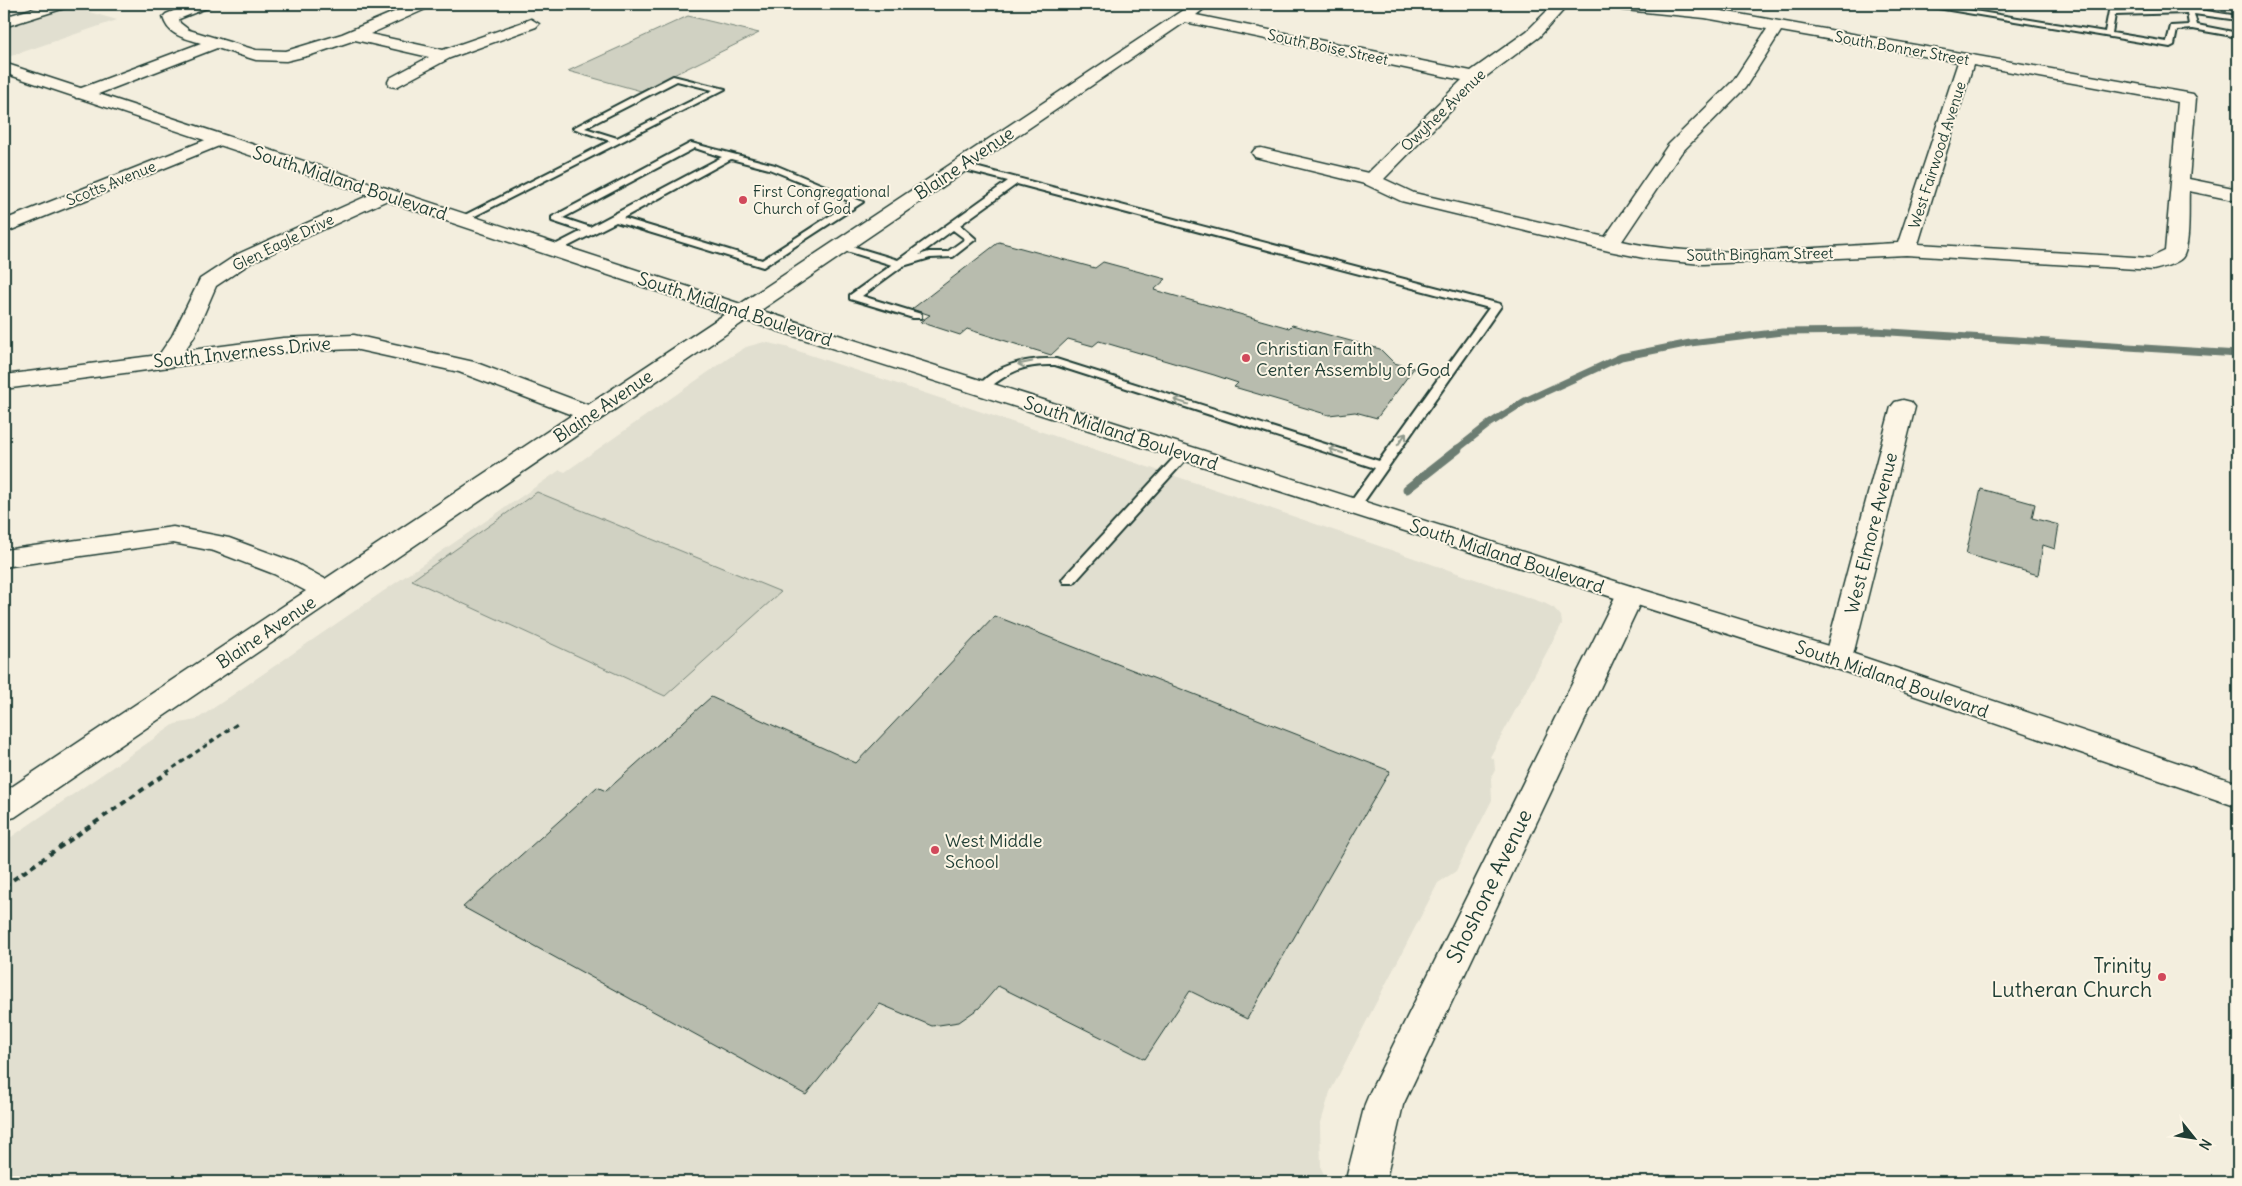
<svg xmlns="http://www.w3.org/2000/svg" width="2242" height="1186" font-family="Delius,sans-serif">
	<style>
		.built { fill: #e1dfd0 }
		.green { fill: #d0d1c2; stroke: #78877b }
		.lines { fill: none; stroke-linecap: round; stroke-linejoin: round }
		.stream-far1 { stroke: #6c7d72; stroke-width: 7 }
		.stream { stroke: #6c7d72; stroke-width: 9 }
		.building { fill: #b8bcae; stroke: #1f3d34 }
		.service-casing { stroke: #1f3d34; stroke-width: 4 }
		.minor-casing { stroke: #1f3d34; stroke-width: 3 }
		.tertiary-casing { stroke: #1f3d34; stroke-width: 3 }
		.secondary-casing { stroke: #1f3d34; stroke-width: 3 }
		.path-far1 { stroke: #1f3d34; stroke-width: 3; stroke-dasharray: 5 4; stroke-linecap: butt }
		.path { stroke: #1f3d34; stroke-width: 4; stroke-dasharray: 6 5; stroke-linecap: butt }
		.service { fill: #fcf5e5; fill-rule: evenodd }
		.minor { fill: #fcf5e5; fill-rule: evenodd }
		.tertiary { fill: #fcf5e5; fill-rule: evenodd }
		.secondary { fill: #fcf5e5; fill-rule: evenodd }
		.oneway { stroke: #8e998c }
		.poi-dot { fill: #d1495b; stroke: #fcf5e5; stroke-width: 2 }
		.labels { text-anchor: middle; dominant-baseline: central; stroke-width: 4; stroke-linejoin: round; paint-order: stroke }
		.far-street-label { font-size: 15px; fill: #1f3d34; stroke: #fcf5e5 }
		.far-poi-label { font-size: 15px; fill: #1f3d34; stroke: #fcf5e5; text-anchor: start }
		.street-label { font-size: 18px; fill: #1f3d34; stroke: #fcf5e5 }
		.poi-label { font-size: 18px; fill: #1f3d34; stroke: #fcf5e5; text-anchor: start }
		.near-street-label { font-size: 21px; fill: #1f3d34; stroke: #fcf5e5 }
		.near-poi-label { font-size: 21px; fill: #1f3d34; stroke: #fcf5e5; text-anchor: end }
	</style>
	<rect width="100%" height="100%" fill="#f3eede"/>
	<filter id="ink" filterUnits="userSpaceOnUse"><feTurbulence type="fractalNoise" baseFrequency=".02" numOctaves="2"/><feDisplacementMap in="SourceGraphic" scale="10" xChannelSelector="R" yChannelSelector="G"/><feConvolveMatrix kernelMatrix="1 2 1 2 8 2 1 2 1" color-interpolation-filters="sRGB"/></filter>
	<g filter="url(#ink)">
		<path class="built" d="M72,7l45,13 -106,36 -7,-3v-24z
			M764,342l22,5 431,143 327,113 10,5 7,8 1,8 -72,133 4,2 1,11 -4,8 1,22 -36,71 -18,12 -108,209 -10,34 1,42 6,14h-1323v-340l171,-118 21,-4 364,-250 5,2 165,-115 16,-10z"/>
		<path class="green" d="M688,16l71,17 -118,58 -73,-20z
			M537,492l244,100 -116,104 -253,-116z"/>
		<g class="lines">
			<path class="stream-far1" d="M1456,450l33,-26 36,-23 96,-44 69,-14 92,-11 93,-1 363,23"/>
			<path class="stream" d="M1407,489l51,-40"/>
		</g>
		<path class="building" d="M999,242l96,26 8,-6 63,17 -12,11 135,38 3,-3 88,24 14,14 20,5 -37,50 -22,-6 -26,3 -95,-28 4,-4 -24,-8 -115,-34 -6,5 -25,-7 -17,16 -84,-26 -7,6 -40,-13 10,-7 -18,-6z
			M1981,489l54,15 -3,14 27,7 -4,24 -12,-4 -5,30 -72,-21z
			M995,616l395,155 -143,248 -57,-28 -45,68 -147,-73 -19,22 -20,14 -27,4 -52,-22 -74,91 -343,-188 134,-120 9,4 105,-94 145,66z"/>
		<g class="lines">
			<defs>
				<path id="service" d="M1914,4h16l175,28 4,-21 77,-2v-5h8v5l44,7v4l-44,-6 3,11 41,8v4l-45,-8 -16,1 -3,15 -4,2zM2187,13l2,12 -18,1 -4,16 -55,-9 3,-18z
					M2222,4h16v4l-15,-2z
					M673,76l52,13 -260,132 -8,-2 153,-78 -37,-13zM677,81l36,9 -96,48 -32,-10z
					M691,143l84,22 88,37 -100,65 -147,-45 -59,30h-8v-4l33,-17 -30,-10v-4zM695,148l27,9 -132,70 -27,-9zM731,159l38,10 82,33 -89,58 -139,-42z
					M960,163l540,141 1,2 -143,204h-10l-1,-3 28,-39 -320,-103c-32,-1 -44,6 -69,25l-4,1 -6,-3c20,-24 50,-30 80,-29l323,102 110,-153 -472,-124 -57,41 16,14 -23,18 -23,1 -27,8 -41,30 59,18v4h-8l-63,-19v-4l42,-30 -55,-17v-4h8l53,16 110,-79 -51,-13v-4zM953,230l12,9 -18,13h-18l-10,3z
					M1185,449l4,1 2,3 -2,3 -115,127h-10l-2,-3 2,-3 117,-127z"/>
				<path id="minor" d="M191,4h21l-3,3 -30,12 1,4 9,7 67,20 30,1 56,-17 71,-30h20l-3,3 -60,27 73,16 83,-29 5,-2 8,5 -3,3 -86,31 -54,29 -6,-1 -2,-4 2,-4 39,-21 -74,-17 -44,15 -25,6 -30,-1 -39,-12 -129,50h-12l-2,-4 2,-4 125,-47c-16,-5 -33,-7 -38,-26l3,-3z
					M1192,4h18l-14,11 275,56 56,-40 27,-27h15l-30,33 -59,44 -96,98 30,14 191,44 63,-92 65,-64 34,-52 -62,-11 -90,-9 -5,-2 -2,-3h50l47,4 488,86 3,4 -7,81 49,10v12l-49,-10c-1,14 2,57 -7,67 -6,6 -21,10 -29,12l-247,-15 -204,9 -53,-5 -40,-8 -208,-50 -36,-17 -110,-27 -3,-4 3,-4 6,-1 107,25 94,-93 -277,-58 -1170,795 -11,3v-28l302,-201 -32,-17 -60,-23 -41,-8 -169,24v-17l169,-23 56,11 65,24 31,17 247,-164 -113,-43 -105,-23 -71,3 -279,37v-14l155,-20 13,-19 28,-57 38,-25 147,-66 7,2 3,4 -3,4 -140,64 -36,24 -22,51 -10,14 99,-13 71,-3 120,27 114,43zM1781,31l177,31 -60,181c-89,4 -190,18 -276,-2l59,-88 64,-65zM1973,65l205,37 -13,149 -15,7 -232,-14z
					M218,135l6,1 3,4 -3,4 -220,89v-13z
					M1903,400l8,2 4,5 -63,252 -4,7 -10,3 -10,-3 -4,-7 67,-252 4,-5z
					M1630,586l10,3 4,6 -241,510 -16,70 3,7h-40l-3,-7 18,-71 5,-12 246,-497 4,-6z"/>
				<path id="tertiary" d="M48,4h23l-3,3 -64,20v-10z"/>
				<path id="secondary" d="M4,63l746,244 890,282 208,63 390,131v24l-410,-141 -1094,-349 -730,-244z"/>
			</defs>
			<use href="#service" class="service-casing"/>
			<use href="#minor" class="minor-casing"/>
			<use href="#tertiary" class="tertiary-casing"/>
			<use href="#secondary" class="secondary-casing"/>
			<path class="path-far1" d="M166,773l71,-49"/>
			<path class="path" d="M4,886l164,-114"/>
			<use href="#service" class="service"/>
			<use href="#minor" class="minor"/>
			<use href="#tertiary" class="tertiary"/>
			<use href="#secondary" class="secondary"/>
		</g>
		<defs><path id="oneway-shaft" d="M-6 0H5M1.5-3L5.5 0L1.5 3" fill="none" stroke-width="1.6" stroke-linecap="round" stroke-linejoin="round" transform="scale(1.25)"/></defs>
		<g class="oneway">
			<use href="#oneway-shaft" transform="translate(1025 363) rotate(168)"/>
			<use href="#oneway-shaft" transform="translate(1181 402) rotate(-162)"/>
			<use href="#oneway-shaft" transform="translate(1402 439) rotate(-55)"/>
			<use href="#oneway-shaft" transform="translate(1336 451) rotate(-162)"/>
		</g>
	</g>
	<g class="poi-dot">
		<circle cx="743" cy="200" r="5"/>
		<circle cx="1246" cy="358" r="5"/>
		<circle cx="935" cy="850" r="5"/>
		<circle cx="2162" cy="977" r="5"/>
	</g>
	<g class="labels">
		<g class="far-street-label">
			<text transform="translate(1328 47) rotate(12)">South Boise Street</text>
			<text transform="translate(1902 48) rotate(10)">South Bonner Street</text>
			<text transform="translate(1443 110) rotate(-44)">Owyhee Avenue</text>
			<text transform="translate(1937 155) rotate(-72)">West Fairwood Avenue</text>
			<text transform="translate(111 183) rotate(-22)">Scotts Avenue</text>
			<text transform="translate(283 242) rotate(-26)">Glen Eagle Drive</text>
			<text transform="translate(1760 254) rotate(-1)">South Bingham Street</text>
		</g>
		<g class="far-poi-label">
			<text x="753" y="191">First Congregational<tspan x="753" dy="17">Church of God</tspan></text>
		</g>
		<g class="street-label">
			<text transform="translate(964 163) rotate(-34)">Blaine Avenue</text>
			<text transform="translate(350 183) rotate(18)">South Midland Boulevard</text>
			<text transform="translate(735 309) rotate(18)">South Midland Boulevard</text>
			<text transform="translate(242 352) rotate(-6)">South Inverness Drive</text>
			<text transform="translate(603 406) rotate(-34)">Blaine Avenue</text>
			<text transform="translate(1121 433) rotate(18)">South Midland Boulevard</text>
			<text transform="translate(1871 533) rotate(-76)">West Elmore Avenue</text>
			<text transform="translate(1507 556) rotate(18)">South Midland Boulevard</text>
			<text transform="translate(266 632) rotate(-34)">Blaine Avenue</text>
			<text transform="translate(1892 679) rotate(19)">South Midland Boulevard</text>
		</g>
		<g class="poi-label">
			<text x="1256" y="348">Christian Faith<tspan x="1256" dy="21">Center Assembly of God</tspan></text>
			<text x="945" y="840">West Middle<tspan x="945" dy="21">School</tspan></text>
		</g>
		<g class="near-street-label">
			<text transform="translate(1489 886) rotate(-64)">Shoshone Avenue</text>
		</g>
		<g class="near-poi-label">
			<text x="2152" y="965">Trinity<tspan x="2152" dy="24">Lutheran Church</tspan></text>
		</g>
	</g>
	<rect width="2242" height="1186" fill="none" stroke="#fcf5e5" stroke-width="20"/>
	<rect x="10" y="10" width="2222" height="1166" fill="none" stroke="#1f3d34" stroke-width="2" filter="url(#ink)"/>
	<g transform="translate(2194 1138) rotate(120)" stroke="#fcf5e5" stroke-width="4" paint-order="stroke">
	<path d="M0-4L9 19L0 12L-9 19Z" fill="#1f3d34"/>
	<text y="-8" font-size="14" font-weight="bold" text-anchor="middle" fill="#1f3d34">N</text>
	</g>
</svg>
